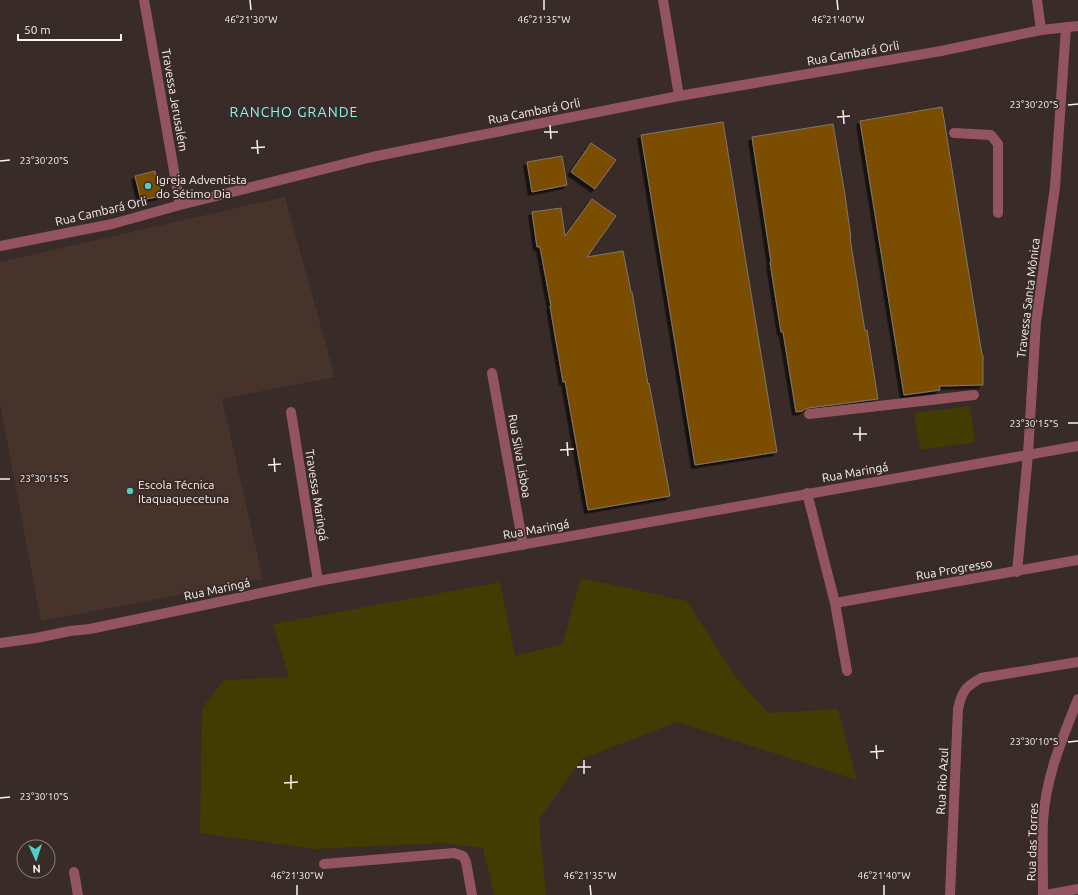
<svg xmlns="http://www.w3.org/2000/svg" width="1078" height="895" font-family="Ubuntu,sans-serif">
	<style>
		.built { fill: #46332c }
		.green { fill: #423b02 }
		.building { fill: #7a4d01; stroke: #81776b; filter: url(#shadow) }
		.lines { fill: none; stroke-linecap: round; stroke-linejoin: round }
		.minor { stroke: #92555f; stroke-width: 10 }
		.ticks { fill: none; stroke: #fbf2ef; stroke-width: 1.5 }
		.poi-dot { fill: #53cdc9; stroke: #392b27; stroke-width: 1.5 }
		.labels { text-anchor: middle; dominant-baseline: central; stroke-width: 3.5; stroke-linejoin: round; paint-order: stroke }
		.street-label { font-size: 12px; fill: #fbf2ef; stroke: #392b27 }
		.poi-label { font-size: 12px; fill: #fbf2ef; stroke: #392b27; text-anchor: start }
		.quarter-label { font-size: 14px; letter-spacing: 1px; fill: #8af5f1; stroke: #392b27 }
		.ticks-label { font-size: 10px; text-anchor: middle; fill: #fbf2ef; stroke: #392b27; stroke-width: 3.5; stroke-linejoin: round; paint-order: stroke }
	</style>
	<defs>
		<filter id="shadow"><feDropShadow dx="-3.5" dy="3.5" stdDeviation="0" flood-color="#0009"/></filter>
	</defs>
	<rect width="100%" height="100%" fill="#392b27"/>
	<path class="built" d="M285,197l50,180 -113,22 41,180 -222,42 -41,-217v-142z"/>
	<path class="green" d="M970,406l5,36 -55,8 -6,-37z
		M581,578l106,23 48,75 33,37 70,-4 19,71 -180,-58 -95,37 -43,60 7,76h-52l-11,-47 -42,-5 -127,6 -114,-16 2,-125 22,-28 65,-3 -16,-53 227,-42 15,74 47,-12z"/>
	<path class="building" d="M942,107l40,248h1v30l-44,1 1,4 -36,5 -44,-274z
		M723,122l54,330 -82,13 -54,-330z
		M833,124l12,71 6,43h-1l15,93 2,-1 11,69 -70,9 -3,1 -2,2 -7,1 -13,-80h-2l-11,-70h1l-6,-40 -13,-85z
		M591,143l25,17 -21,29 -24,-17z
		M562,156l5,29 -35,7 -5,-30z
		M155,171l7,25 -21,4 -6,-24z
		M592,199l24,17 -29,41 36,-6 8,41h1l16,92 1,-1 21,113 -82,14 -23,-129 -2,1 -13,-76h1l-11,-59h-3l-5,-35 29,-4 4,28z"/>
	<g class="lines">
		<path class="minor" d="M144,0l36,205
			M663,0l16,96
			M1037,0l4,30
			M954,133l37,2 7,9v69
			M0,246l112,-22 68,-19 192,-48 94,-19 213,-42 262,-45 100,-21 37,-4
			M492,373l31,172
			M291,412l27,169
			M809,414l165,-19
			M807,493l28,110 12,68
			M1017,572l11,-118 8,-132 19,-135 11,-160
			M835,603l243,-43
			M0,643l36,-5 34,-7 20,-2 228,-48 760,-135
			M324,864l130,-11 9,3 3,6 6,33
			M74,872l4,23
			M950,895l8,-186c4,-18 7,-22 23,-31l97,-16
			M1043,895c0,-24 -1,-49 0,-73 2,-43 19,-83 35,-123
			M1046,895l32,-6"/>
	</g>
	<path class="ticks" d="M250,0l1,10M544,0v10M837,0l1,10M1068,105l10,-1M843,110l1,14M837,117l13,-1M550,125l1,14M544,132h14M257,140l1,14M251,148l14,-1M0,161l10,-1M1068,423h10M860,427v14M853,434h14M567,442l1,14M560,450l14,-1M274,458l1,14M268,465l13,-1M0,479h10M1068,742l10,-1M876,745l1,14M870,752l14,-1M584,760v14M577,767h14M291,775v14M284,783l14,-1M0,798l10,-1M297,885v10M590,885l1,10M884,885v10"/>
	<g class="poi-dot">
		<circle cx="148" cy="186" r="4"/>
		<circle cx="130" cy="491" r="4"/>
	</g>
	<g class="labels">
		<g class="street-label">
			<text transform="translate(853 53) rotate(-10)">Rua Cambará Orli</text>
			<text transform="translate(175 100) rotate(80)">Travessa Jerusalém</text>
			<text transform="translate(534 111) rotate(-11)">Rua Cambará Orli</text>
			<text transform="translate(101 211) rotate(-13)">Rua Cambará Orli</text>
			<text transform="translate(1028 298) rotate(-83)">Travessa Santa Mônica</text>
			<text transform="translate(520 456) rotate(80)">Rua Silva Lisboa</text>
			<text transform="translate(855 472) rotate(-10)">Rua Maringá</text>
			<text transform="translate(317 495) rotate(81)">Travessa Maringá</text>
			<text transform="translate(536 529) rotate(-10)">Rua Maringá</text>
			<text transform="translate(954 569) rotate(-10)">Rua Progresso</text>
			<text transform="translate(217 589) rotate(-12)">Rua Maringá</text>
			<text transform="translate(942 781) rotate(-87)">Rua Rio Azul</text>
			<text transform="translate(1032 842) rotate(-88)">Rua das Torres</text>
		</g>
		<g class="poi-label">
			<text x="156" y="179">Igreja Adventista<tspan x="156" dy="14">do Sétimo Dia</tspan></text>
			<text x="138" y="484">Escola Técnica<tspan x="138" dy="14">Itaquaquecetuna</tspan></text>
		</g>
		<g class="quarter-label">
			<text x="294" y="112">RANCHO GRANDE</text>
		</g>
	</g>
	<g class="ticks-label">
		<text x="251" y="23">46°21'30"W</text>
		<text x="544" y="23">46°21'35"W</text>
		<text x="838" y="23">46°21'40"W</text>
		<text x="1034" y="108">23°30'20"S</text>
		<text x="44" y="164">23°30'20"S</text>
		<text x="1034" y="427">23°30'15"S</text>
		<text x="44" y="482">23°30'15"S</text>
		<text x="1034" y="745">23°30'10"S</text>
		<text x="44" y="800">23°30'10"S</text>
		<text x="297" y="879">46°21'30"W</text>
		<text x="590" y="879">46°21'35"W</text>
		<text x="884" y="879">46°21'40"W</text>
	</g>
	<g transform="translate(36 859) rotate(177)"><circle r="19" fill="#392b27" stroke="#877b77"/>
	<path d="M0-3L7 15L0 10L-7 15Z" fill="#53cdc9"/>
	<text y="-6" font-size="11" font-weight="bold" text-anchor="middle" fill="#fbf2ef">N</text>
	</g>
	<path d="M18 34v6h103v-6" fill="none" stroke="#fbf2ef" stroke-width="2"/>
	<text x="24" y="34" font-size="12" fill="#fbf2ef" stroke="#392b27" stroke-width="3" paint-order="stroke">50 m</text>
</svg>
